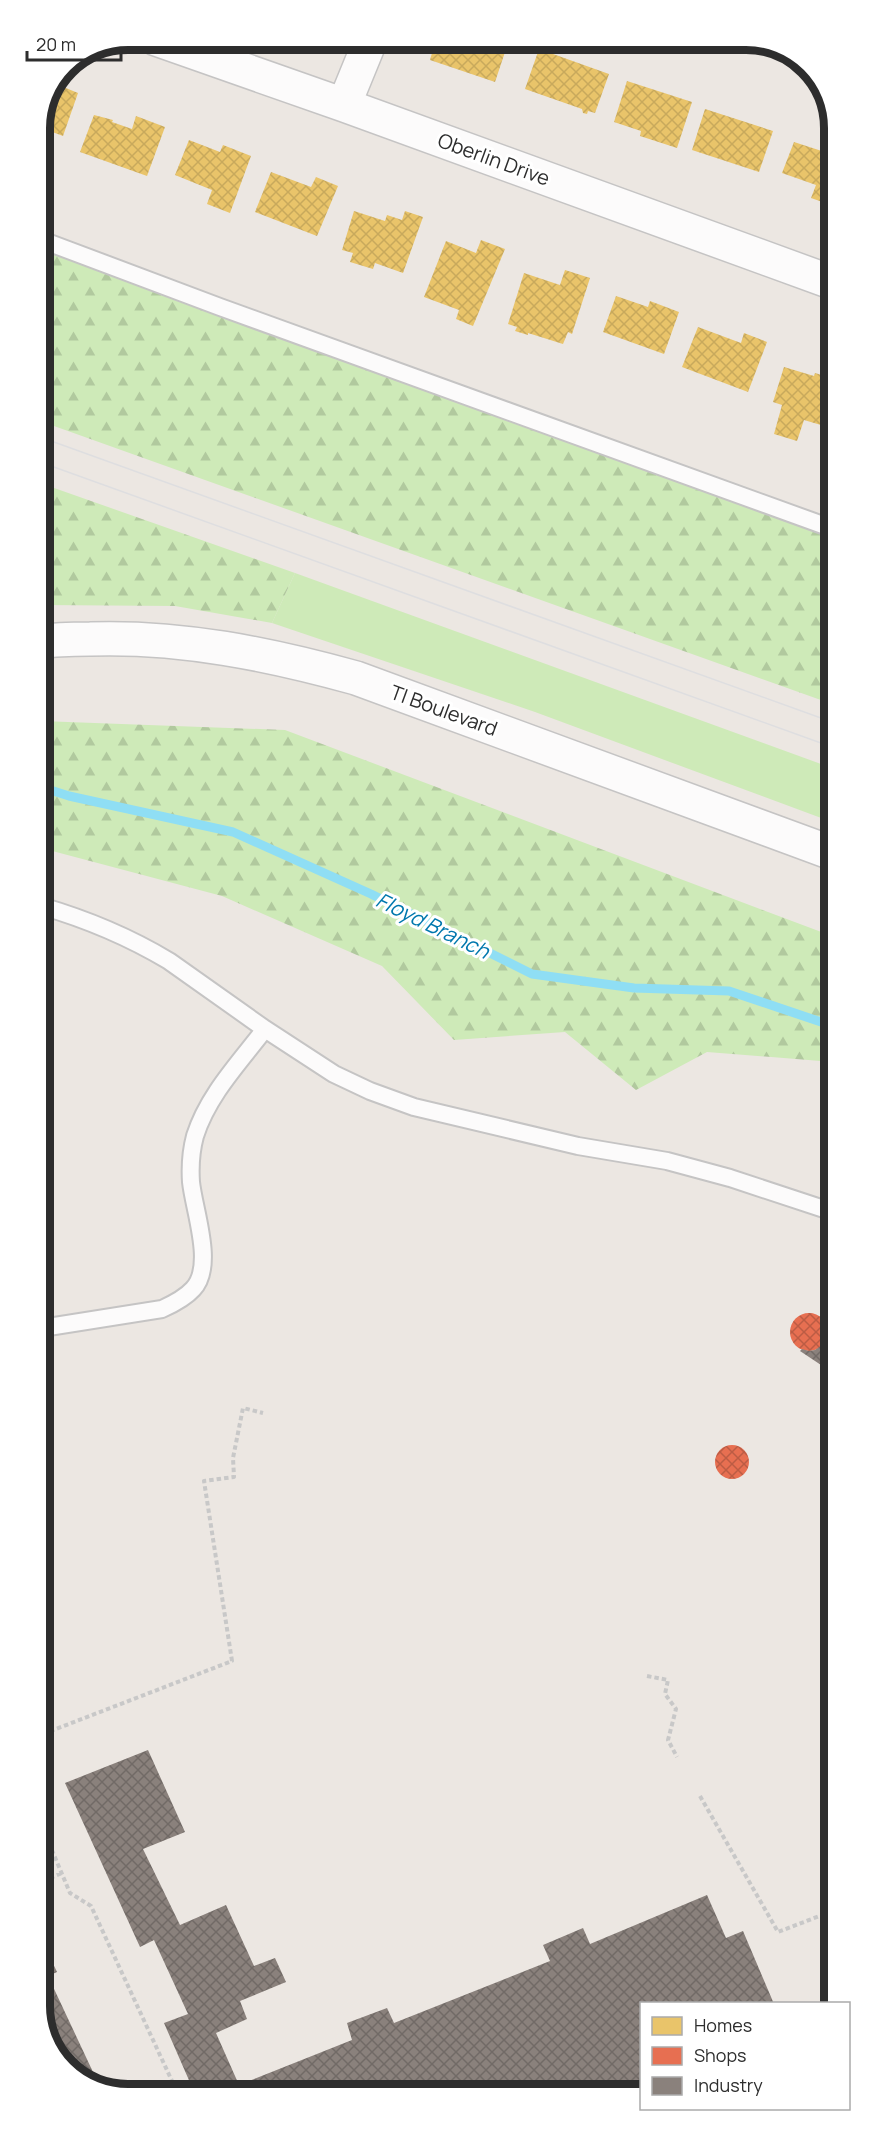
<svg xmlns="http://www.w3.org/2000/svg" width="874" height="2134" font-family="Manrope,sans-serif">
	<style>
		.grass { fill: #ceeab8 }
		.forest { fill: url(#forest-firs) }
		.homes { fill: url(#homes-cross-hatch) }
		.shops { fill: url(#shops-cross-hatch) }
		.industry { fill: url(#industry-cross-hatch) }
		.lines { fill: none; stroke-linecap: round; stroke-linejoin: round }
		.stream { stroke: #8fdef4; stroke-width: 9 }
		.lane-casing { stroke: #c5c4c4; stroke-width: 20 }
		.street-casing { stroke: #c5c4c4; stroke-width: 36 }
		.secondary-casing { stroke: #c5c4c4; stroke-width: 36 }
		.path { stroke: #c8c8c8; stroke-width: 4; stroke-dasharray: 4.5 3; stroke-linecap: butt }
		.lane { stroke: #fcfbfb; stroke-width: 16 }
		.street { stroke: #fcfbfb; stroke-width: 33 }
		.secondary { stroke: #fcfbfb; stroke-width: 33 }
		.tram { stroke: #dedee0; stroke-width: 1.5 }
		.labels { text-anchor: middle; dominant-baseline: central; stroke-width: 6; stroke-linejoin: round; paint-order: stroke }
		.street-label { font-size: 20px; fill: #2d2d2d; stroke: #fff }
		.water-label { font-size: 21px; font-style: italic; fill: #0078ae; stroke: #fff }
		.rim { fill: none; stroke: #2d2d2d; stroke-width: 8 }
	</style>
	<defs>
		<pattern id="forest-firs" width="22" height="20" patternUnits="userSpaceOnUse" patternTransform="scale(1.5)"><rect width="22" height="20" fill="#ceeab8"/><path d="M5 1l3.5 6h-7zM16 11l3.5 6h-7z" fill="#b1c99e"/></pattern>
		<pattern id="homes-cross-hatch" width="8" height="8" patternUnits="userSpaceOnUse" patternTransform="scale(1.5)"><rect width="8" height="8" fill="#e9c46a"/><path d="M0 0l8 8M0 8l8-8" fill="none" stroke="#c8a95c"/></pattern>
		<pattern id="shops-cross-hatch" width="8" height="8" patternUnits="userSpaceOnUse" patternTransform="scale(1.5)"><rect width="8" height="8" fill="#e76f51"/><path d="M0 0l8 8M0 8l8-8" fill="none" stroke="#bc5c44"/></pattern>
		<pattern id="industry-cross-hatch" width="8" height="8" patternUnits="userSpaceOnUse" patternTransform="scale(1.5)"><rect width="8" height="8" fill="#8a817c"/><path d="M0 0l8 8M0 8l8-8" fill="none" stroke="#716a66"/></pattern>
	</defs>
	<rect width="100%" height="100%" fill="#ece7e2"/>
	<path class="grass" d="M295,573l537,195v54l-297,-110 -263,-89z"/>
	<path class="forest" d="M39,232l792,287 1,185 -792,-283z
		M40,483l255,90 -23,50 -97,-17 -135,-1z
		M41,721l244,9 547,206 1,126 -126,-10 -71,38 -71,-58 -111,8 -72,-74 -160,-70 -181,-48z"/>
	<path class="homes" d="M436,39h61l11,4 -13,39 -65,-22z
		M539,49l70,25 -14,39 -7,-2 -1,3 -4,-1 -1,-4 -57,-20z
		M627,81l65,21 -15,46 -37,-12 1,-5 -27,-9z
		M56,84l22,9 -15,43 -16,-6 -8,21v-29z
		M705,109l68,22 -14,41 -67,-22z
		M94,115l19,5 -1,2 20,7 4,-13 29,11 -18,49 -67,-24z
		M189,140l31,12 3,-7 28,11 -21,57 -23,-9 5,-14 -37,-15z
		M794,142l37,12v51l-20,-7 5,-13 -34,-12z
		M271,172l40,15 5,-10 22,9 -21,50 -62,-24z
		M354,211l31,10 2,-6 15,5 3,-9 18,6 -20,56 -28,-10 -2,6 -23,-7 3,-9 -11,-3z
		M481,240l24,9 -32,77 -17,-7 3,-9 -35,-13 22,-56 30,12z
		M565,270l25,8 -18,56 -4,-2 -5,12 -35,-11v2l-13,-4 2,-4 -9,-3 16,-51 36,12z
		M616,296l32,11 2,-6 29,11 -15,42 -61,-22z
		M698,327l43,16 3,-10 23,9 -19,50 -66,-25z
		M784,367l30,9 1,-3 10,3 2,-8 4,1v59l-27,-8 -7,21 -23,-7 8,-29 -9,-3z"/>
	<path class="shops" d="M790 1332a19 19 0 1 1 38 0a19 19 0 1 1-38 0Z
		M715 1462a17 17 0 1 1 34 0a17 17 0 1 1-34 0Z"/>
	<path class="industry" d="M824,1315l9,6v52l-33,-22 2,-2 7,2 6,-1 10,-7 4,-12 -6,-14z
		M148,1750l37,82 -42,17 37,76 46,-20 28,61 21,-8 11,24 -46,19 7,18 -31,14 23,52 113,-45 -5,-17 40,-15 7,15 156,-62 -7,-16 40,-17 7,16 117,-49 19,43 17,-7 31,73h-132v87l-447,3 -31,-71 24,-9 -34,-74 -14,7 -75,-164z
		M48,1953l9,19 -9,4 52,111 -27,-10 -29,-42 -1,-80z"/>
	<g class="lines">
		<path class="stream" d="M41,787l28,9 164,36 138,62 161,80 102,14 95,3 104,35"/>
		<defs>
			<path id="lane" d="M39,239l181,68 611,221
				M41,906c45,13 88,31 128,55l96,68 69,45 36,17 44,16 164,39 89,15 63,17 103,34
				M42,1328l120,-19c11,-5 23,-11 31,-20 22,-23 1,-78 -2,-107 -1,-15 0,-31 4,-46 13,-41 44,-73 70,-107"/>
			<path id="street" d="M156,39l188,66 487,177
				M344,105l27,-66"/>
			<path id="secondary" d="M40,642c17,-3 34,-3 50,-3 91,-3 179,15 266,39l476,175"/>
		</defs>
		<use href="#lane" class="lane-casing"/>
		<use href="#street" class="street-casing"/>
		<use href="#secondary" class="secondary-casing"/>
		<path class="path" d="M647,1676l21,4 -3,14 11,15 -8,31 9,17
			M43,1734l189,-73 -28,-180 30,-4 -1,-19 10,-50 20,5
			M700,1796l78,136 57,-22
			M43,1829l27,64 21,13 87,188
			M43,1881l19,-8"/>
		<use href="#lane" class="lane"/>
		<use href="#street" class="street"/>
		<use href="#secondary" class="secondary"/>
		<path class="tram" d="M40,437l792,285
			M40,462l792,285"/>
	</g>
	<g class="labels">
		<g class="street-label">
			<text transform="translate(494 159) rotate(20)">Oberlin Drive</text>
			<text transform="translate(444 710) rotate(20)">TI Boulevard</text>
		</g>
		<g class="water-label">
			<text transform="translate(433 925) rotate(26)">Floyd Branch</text>
		</g>
	</g>
	<path d="M0 0H874V2134H0ZM128 50H746A78 78 0 0 1 824 128V2006A78 78 0 0 1 746 2084H128A78 78 0 0 1 50 2006V128A78 78 0 0 1 128 50Z" fill="#fff" fill-rule="evenodd"/>
	<path class="rim" d="M128 50H746A78 78 0 0 1 824 128V2006A78 78 0 0 1 746 2084H128A78 78 0 0 1 50 2006V128A78 78 0 0 1 128 50Z"/>
	<rect x="640" y="2002" width="210" height="108" fill="#ffffff" stroke="#ababab" stroke-width="1.5"/>
	<rect x="652" y="2017" width="30" height="18" fill="#e9c46a" stroke="#ababab" stroke-width="1.5"/>
	<text x="694" y="2032" font-size="18" fill="#2d2d2d">Homes</text>
	<rect x="652" y="2047" width="30" height="18" fill="#e76f51" stroke="#ababab" stroke-width="1.5"/>
	<text x="694" y="2062" font-size="18" fill="#2d2d2d">Shops</text>
	<rect x="652" y="2077" width="30" height="18" fill="#8a817c" stroke="#ababab" stroke-width="1.5"/>
	<text x="694" y="2092" font-size="18" fill="#2d2d2d">Industry</text>
	<path d="M27 51v9h94v-9" fill="none" stroke="#2d2d2d" stroke-width="3"/>
	<text x="36" y="51" font-size="18" fill="#2d2d2d" stroke="#ffffff" stroke-width="4.5" paint-order="stroke">20 m</text>
</svg>
